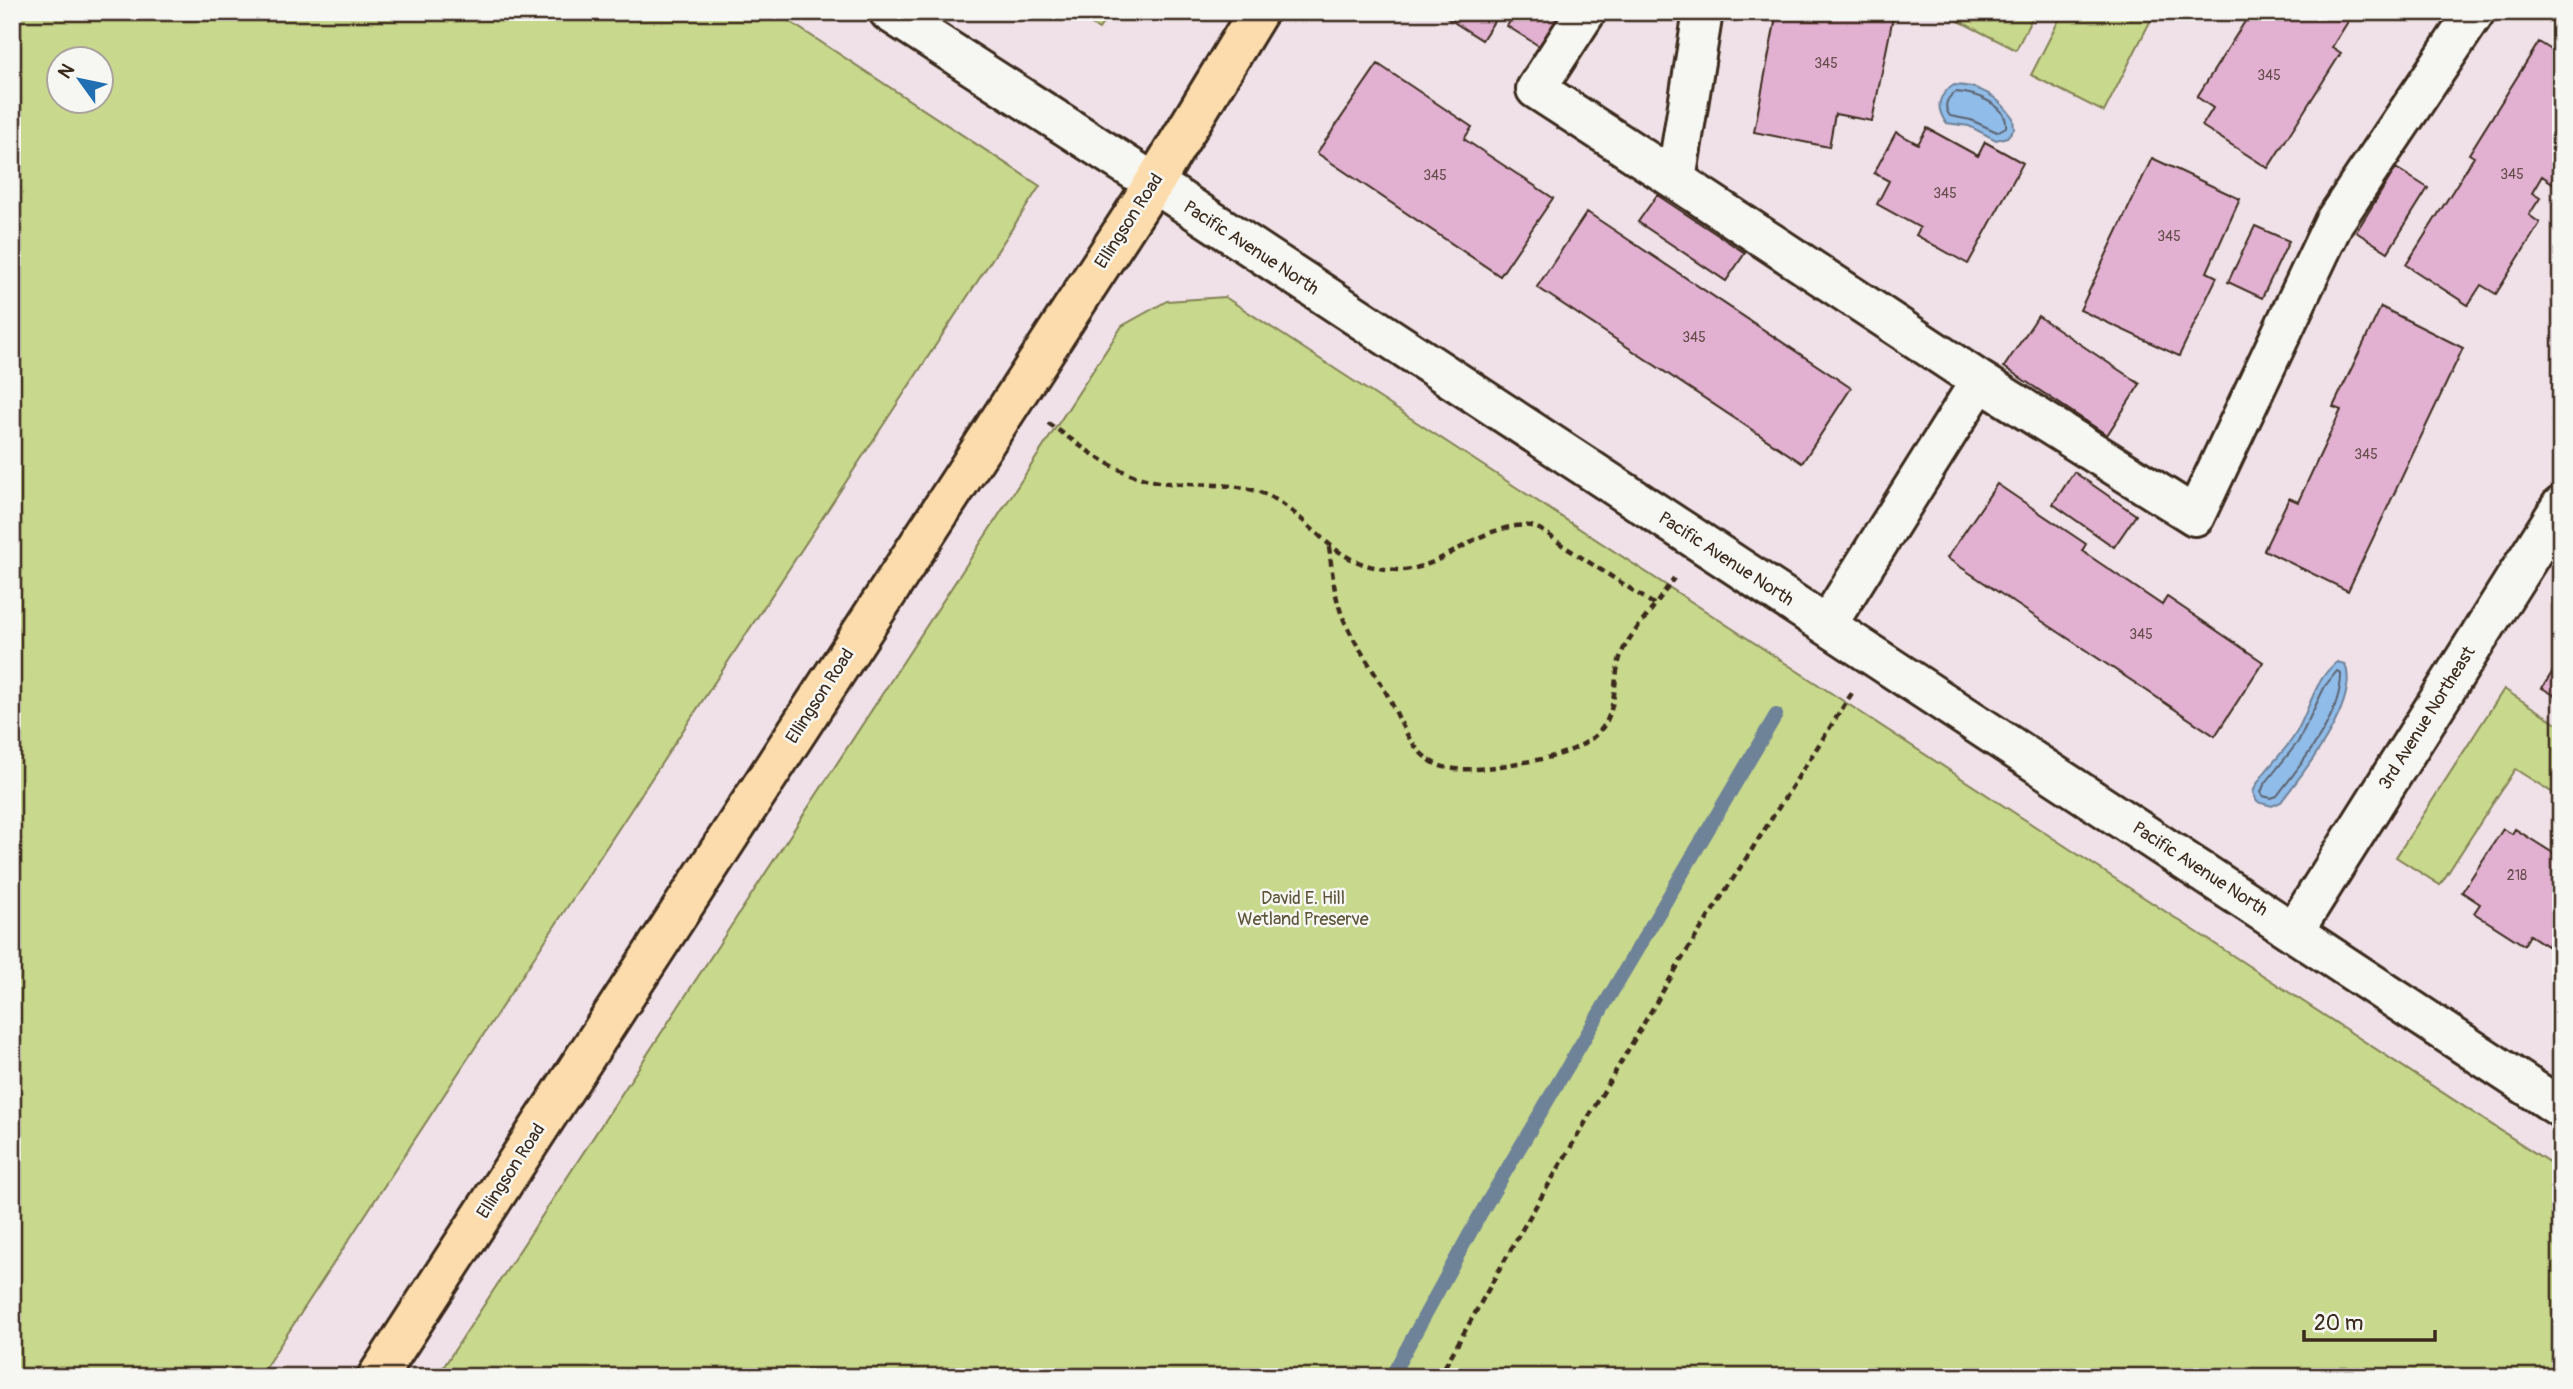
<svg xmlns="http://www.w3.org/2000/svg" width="2573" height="1389" font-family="Pangolin,sans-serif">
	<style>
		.green { fill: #c8d88c; stroke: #828155; stroke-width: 2; fill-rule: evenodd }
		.water { fill: #90bce9; stroke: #6e8298; stroke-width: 2 }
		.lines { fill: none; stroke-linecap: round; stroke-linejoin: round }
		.shore { stroke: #5d646f; stroke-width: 2 }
		.stream { stroke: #6e8298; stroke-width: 14 }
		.building { fill: #e2b1d1; stroke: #3b2a1e; stroke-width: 2 }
		.minor-casing { stroke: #3b2a1e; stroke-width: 44 }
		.major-casing { stroke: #3b2a1e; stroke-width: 44 }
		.path { stroke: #3b2a1e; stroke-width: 4.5; stroke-dasharray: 7 5; stroke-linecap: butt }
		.minor { stroke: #f6f6f2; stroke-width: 38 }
		.major { stroke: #fcdcac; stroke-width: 38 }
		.labels { text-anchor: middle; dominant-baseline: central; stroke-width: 5; stroke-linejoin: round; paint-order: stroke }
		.number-label { font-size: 14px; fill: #654c4b }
		.street-label { font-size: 18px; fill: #3b2a1e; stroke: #f6f6f2 }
		.park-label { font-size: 18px; fill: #5e563a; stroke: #f6f6f2 }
	</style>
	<rect width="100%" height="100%" fill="#f0e1e8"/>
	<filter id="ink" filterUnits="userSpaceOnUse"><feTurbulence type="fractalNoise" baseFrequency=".0143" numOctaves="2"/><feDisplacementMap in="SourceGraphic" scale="14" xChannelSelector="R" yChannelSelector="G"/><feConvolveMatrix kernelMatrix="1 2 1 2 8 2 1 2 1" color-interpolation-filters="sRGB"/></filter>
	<g filter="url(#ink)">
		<path class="green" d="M12,12h763l265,174 -781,1191h-247zM60,60h42v42h-42z
			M1068,12h42l-11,17z
			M1964,12h71l-19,38 -57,-29z
			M2063,12h92l-51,100 -73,-37z
			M1225,297l1336,873v207h-2124l685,-1051 45,-25z
			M2504,689l57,37v72l-46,-29 -75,116 -44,-28z"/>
		<path class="water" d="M1954,85c27,1 44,11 59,33l1,11 -7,8 -11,3 -27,-14 -23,-3c-11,-16 -8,-28 8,-38z
			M2337,662l8,2c16,38 -42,109 -64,138l-9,4 -15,-4 -4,-10c9,-21 27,-35 40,-54 16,-24 20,-58 44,-76z"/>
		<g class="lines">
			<path class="shore" d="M1956,92c18,1 52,12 50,35l-9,5 -26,-12 -21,-4c-7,-9 -4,-18 6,-24z
				M2337,671l4,2c1,43 -40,91 -64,123l-6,2 -8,-2 -2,-4 3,-7 34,-43 27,-56z"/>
			<path class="stream" d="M1391,1377l90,-164 295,-498"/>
		</g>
		<path class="building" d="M1438,12h62l-18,28z
			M1516,12h45l-22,34 -32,-20z
			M1733,12h33l-2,6z
			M1777,12h117l-22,109 -37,-7 -6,33 -75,-15z
			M2251,12h103l-22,35 9,6 -73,115 -66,-42 11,-18 -16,-11z
			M2539,42l22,14v117l-7,11 -12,-8 -10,17 8,5 -11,17 11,8 -44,71 -15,-9 -13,20 -62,-40 68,-108 -5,-3z
			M1378,64l94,63 -8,12 89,59 -53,78 -183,-123z
			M1927,128l51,28 7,-14 38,21 -55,101 -52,-29 4,-7 -43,-24 12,-23 -15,-8 22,-41 22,12z
			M2152,158l88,41 -33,73 10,5 -38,79 -99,-46z
			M2396,168l32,20 -40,64 -32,-20z
			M1657,195l88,58 -19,28 -88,-59z
			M1587,212l264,176 -49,75 -265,-176z
			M2255,226l34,15 -27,57 -34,-16z
			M2381,307l82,41 -115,243 -84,-41 25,-52 9,4 43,-92 -8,-3z
			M2038,316l102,68 -33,51 -103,-68z
			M2074,472l62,43 -22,32 -61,-43z
			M1997,484l89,60 -4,7 80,54 5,-8 96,65 -48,74 -268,-178z
			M2561,659v40l-19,-11z
			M2503,829l9,5 3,-5 46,29v67l-14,21 -17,-11 -6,10 -50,-32 6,-9 -18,-12z"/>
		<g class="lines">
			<defs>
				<path id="minor" d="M889,12l265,171 1407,925
					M1586,12l-50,77 140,91
					M1703,12l-27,168 304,201 215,135 139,-294 141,-210
					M1827,625l153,-244
					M2294,931l267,-425"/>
				<path id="major" d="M377,1377l777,-1194 104,-171"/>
			</defs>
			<use href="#minor" class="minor-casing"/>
			<use href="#major" class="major-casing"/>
			<path class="path" d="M1048,423c35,24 67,52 111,59 35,5 78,-2 110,14 50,27 62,73 131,74 27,0 55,-20 78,-32 14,-7 41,-16 56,-11 11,3 22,14 31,20 30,19 60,38 90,58l19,-27
				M1329,547c3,24 5,50 15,73 11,24 27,46 40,69 15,25 23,59 50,74 21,12 62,4 84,0 28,-4 58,-10 79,-29 24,-23 13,-59 27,-86 8,-15 21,-29 31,-43
				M1439,1377l84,-149 160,-271 169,-264"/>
			<use href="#minor" class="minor"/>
			<use href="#major" class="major"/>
		</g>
	</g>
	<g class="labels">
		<g class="number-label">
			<text x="1826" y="63">345</text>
			<text x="2269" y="75">345</text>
			<text x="2512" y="174">345</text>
			<text x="1435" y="175">345</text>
			<text x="1945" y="193">345</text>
			<text x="2169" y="236">345</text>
			<text x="1694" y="337">345</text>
			<text x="2366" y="454">345</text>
			<text x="2141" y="634">345</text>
			<text x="2517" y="875">218</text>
		</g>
		<g class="street-label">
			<text transform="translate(1129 221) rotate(-57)">Ellingson Road</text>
			<text transform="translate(1251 248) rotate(33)">Pacific Avenue North</text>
			<text transform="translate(1726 559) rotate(33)">Pacific Avenue North</text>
			<text transform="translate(820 696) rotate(-57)">Ellingson Road</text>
			<text transform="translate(2427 718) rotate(-58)">3rd Avenue Northeast</text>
			<text transform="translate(2200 869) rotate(33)">Pacific Avenue North</text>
			<text transform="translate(511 1171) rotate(-57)">Ellingson Road</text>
		</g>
		<g class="park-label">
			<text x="1303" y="898">David E. Hill<tspan x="1303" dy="21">Wetland Preserve</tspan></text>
		</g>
	</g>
	<rect width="2573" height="1389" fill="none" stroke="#f6f6f2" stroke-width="42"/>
	<rect x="21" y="21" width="2531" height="1347" fill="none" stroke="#3b2a1e" stroke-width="2.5" filter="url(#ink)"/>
	<g transform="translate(80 80) rotate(303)"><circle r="33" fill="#f6f6f2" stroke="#aba49d" stroke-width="2"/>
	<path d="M0-5L12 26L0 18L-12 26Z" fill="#1f6fb2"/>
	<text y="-10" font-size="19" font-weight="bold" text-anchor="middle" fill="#3b2a1e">N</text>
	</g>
	<path d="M2304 1330v10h131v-10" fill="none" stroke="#3b2a1e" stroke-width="3.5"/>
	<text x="2314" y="1330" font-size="21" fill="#3b2a1e" stroke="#f6f6f2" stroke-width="5" paint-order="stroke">20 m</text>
</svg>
